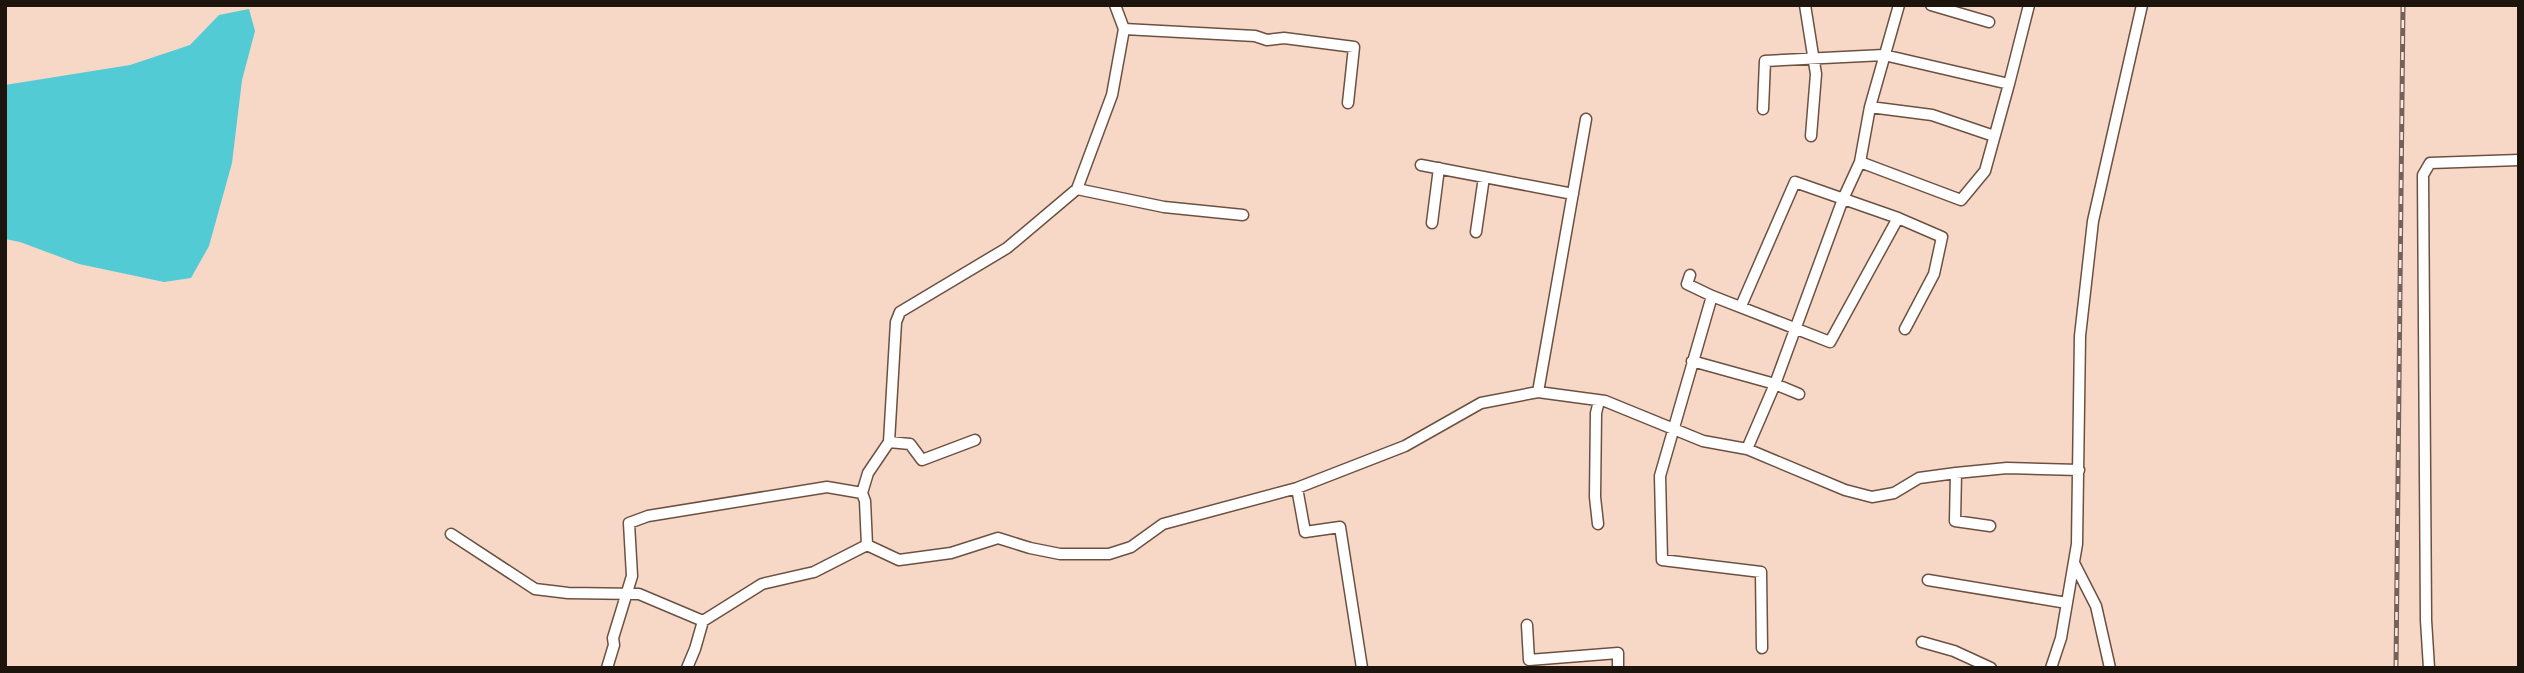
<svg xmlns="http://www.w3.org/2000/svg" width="2524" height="673" font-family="Literata,serif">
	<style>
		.water { fill: #53cbd5 }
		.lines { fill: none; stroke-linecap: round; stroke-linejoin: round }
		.minor-casing { stroke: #6c5143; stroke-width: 13 }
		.minor { stroke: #fff; stroke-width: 10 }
		.rail-casing { stroke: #746157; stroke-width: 5 }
		.rail { stroke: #fbe8de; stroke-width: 2.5; stroke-dasharray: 8; stroke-linecap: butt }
	</style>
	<rect width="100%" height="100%" fill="#f7d8c7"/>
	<path class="water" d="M249,9l6,22 -13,49 -10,83 -23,83 -18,32 -27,4 -85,-18 -59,-22 -15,-3v-154l125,-20 60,-20 29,-30z"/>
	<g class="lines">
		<defs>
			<path id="minor" d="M1805,5l11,69 -5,62
				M1931,5l58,17
				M1124,29l131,7 12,4 17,-2 70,9 -6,56
				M2009,84l20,-79
				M1870,107l62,8 62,21
				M1763,109l2,-48 119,-6 125,29 -24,87 -24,29 -101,-38
				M1421,165l152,29
				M1077,189l87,18 79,8
				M1432,223l7,-55
				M1476,232l8,-55
				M1690,275l-3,9 25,12 118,46 68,-124
				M1712,296l-52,180 2,84 99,12 1,76
				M1741,306l54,-124 103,36 44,19 -8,37 -29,55
				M1692,361l83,23 24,10
				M1538,392l48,-273
				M889,442l21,2 12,16 53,-20
				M1747,449l28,-65 68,-185 17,-37 10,-55 29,-102
				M1956,473l-1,48 35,5
				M1297,488l8,44 35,-5 22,141
				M1598,524l-3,-27 1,-84 3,-12
				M451,534l84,55 33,4 71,1 64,27 -8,28 -8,19
				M867,545l-2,-44 -3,-8 6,-20 21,-31 7,-120 4,-10 107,-64 70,-59 35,-94 12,-66 -9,-24
				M2074,563l22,43 14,62
				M1928,580l139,23
				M703,621l59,-37 52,-12 53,-27 32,15 52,-7 47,-15 32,10 30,6h49l22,-7 32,-23 134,-36 108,-42 76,-43 57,-11 67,9 98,40 44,8 98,41 27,7 22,-4 25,-15 37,-5 51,-5 72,2
				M1527,625l2,35 89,-7v15
				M1922,642l32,9 37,17
				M607,668l7,-23 -1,-7 19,-62 -3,-53 19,-7 179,-29 35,6
				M2051,668l10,-30 16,-94 3,-208 13,-115 49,-216
				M2429,668l-3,-48 -3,-445 7,-12 89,-3"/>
		</defs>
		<use href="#minor" class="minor-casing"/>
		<use href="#minor" class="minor"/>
		<defs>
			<path id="rail" d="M2396,668l7,-663"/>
		</defs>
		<use href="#rail" class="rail-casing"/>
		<use href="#rail" class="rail"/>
	</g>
	<rect width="2524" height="673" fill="none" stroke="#1e140e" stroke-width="14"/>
</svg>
